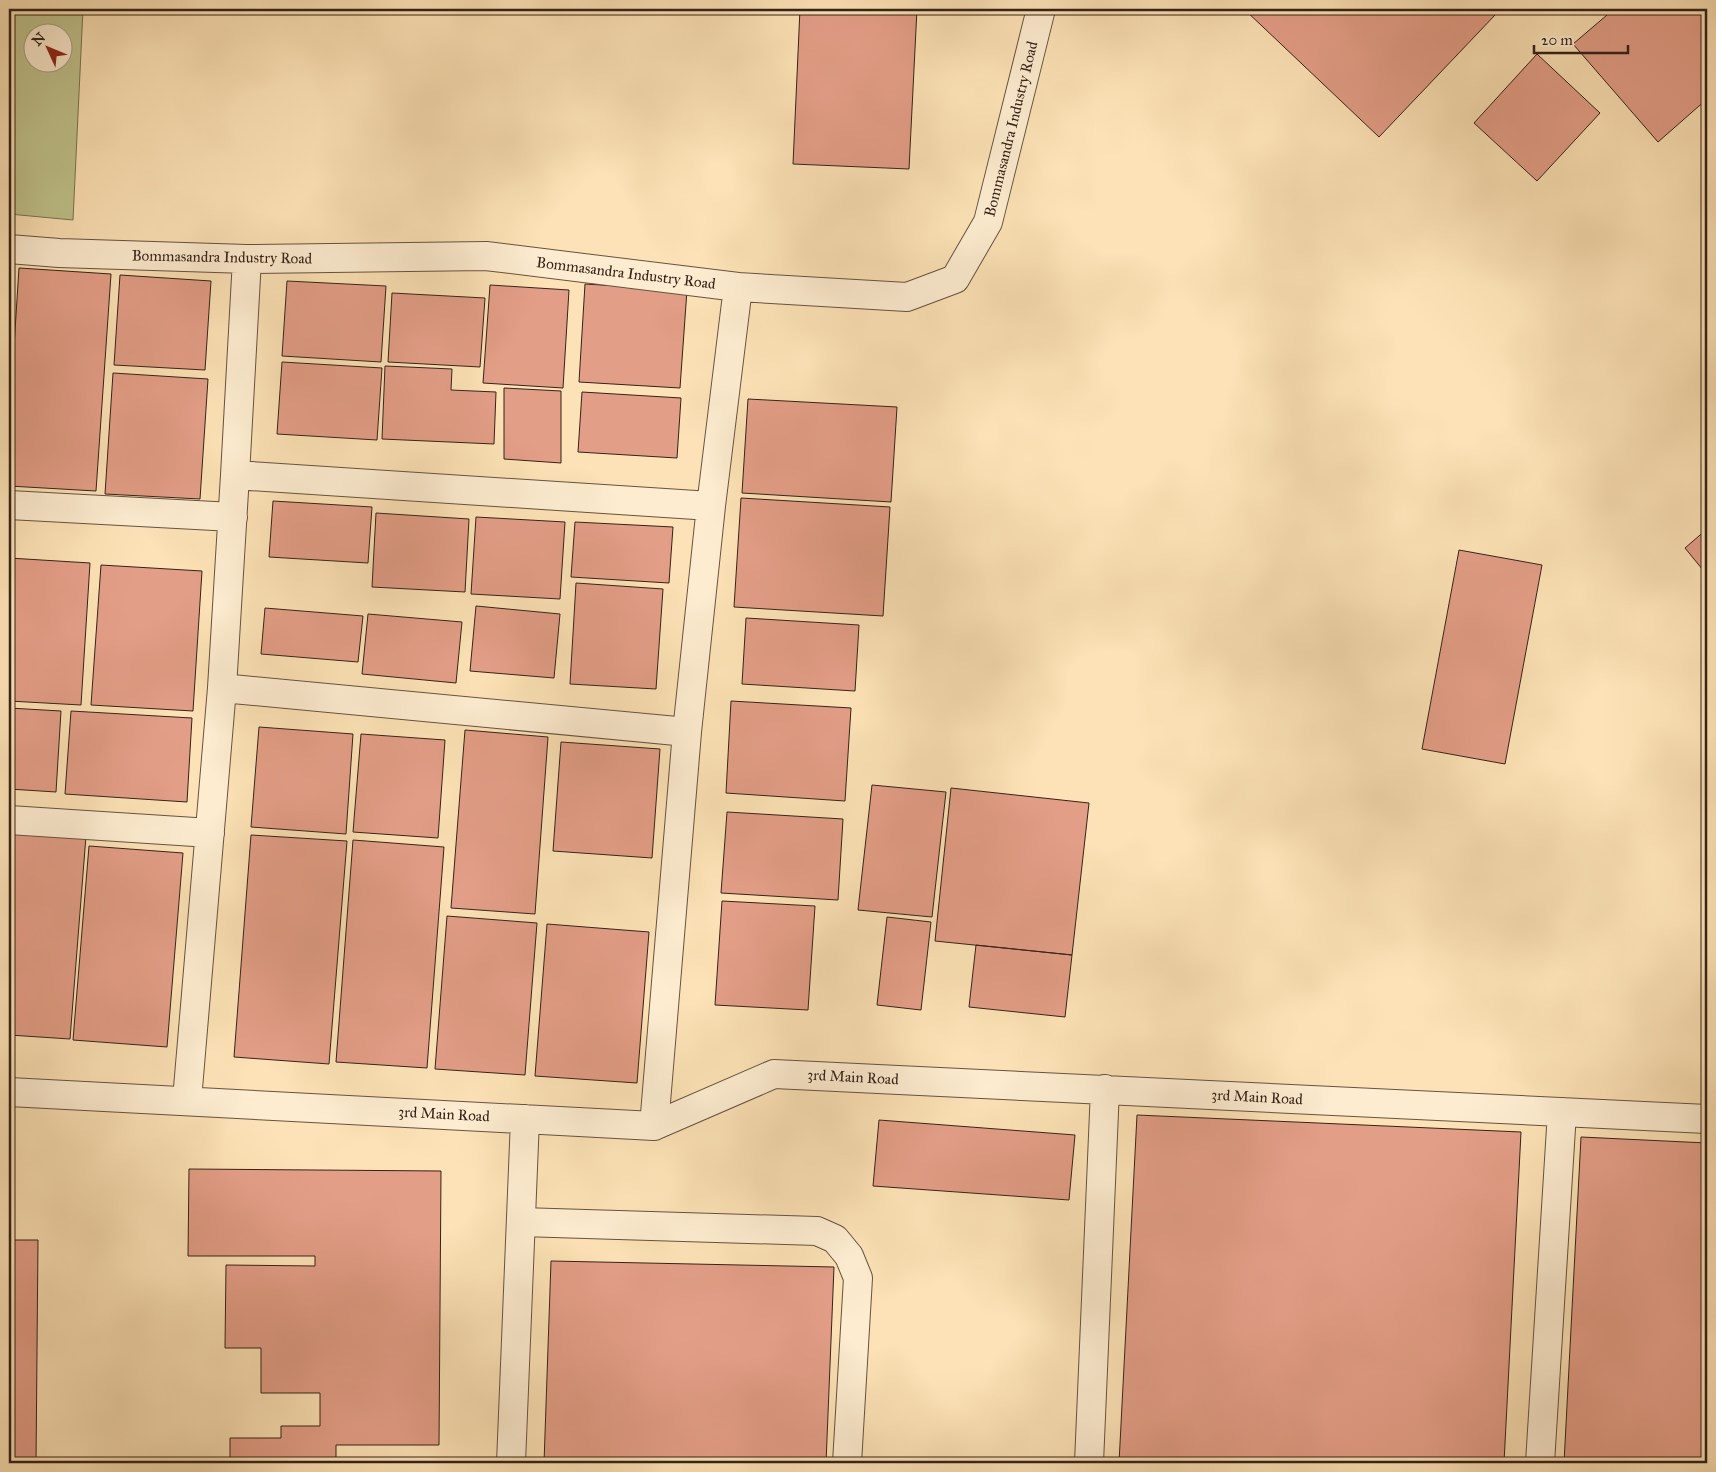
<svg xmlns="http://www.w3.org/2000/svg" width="1716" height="1472" font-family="'IM FELL Great Primer',serif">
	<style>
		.green { fill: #c0c38d; stroke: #7a7253; fill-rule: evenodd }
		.building { fill: #e39e87; stroke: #342219 }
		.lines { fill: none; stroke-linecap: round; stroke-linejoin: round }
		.minor-casing { stroke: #665240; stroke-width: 30 }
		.minor { stroke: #fdecd0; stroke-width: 28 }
		.labels { text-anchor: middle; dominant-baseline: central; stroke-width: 4; stroke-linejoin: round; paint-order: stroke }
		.street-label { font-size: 15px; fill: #342219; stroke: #fdecd0 }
	</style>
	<rect width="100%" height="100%" fill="#fce2b6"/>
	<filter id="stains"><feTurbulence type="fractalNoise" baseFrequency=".004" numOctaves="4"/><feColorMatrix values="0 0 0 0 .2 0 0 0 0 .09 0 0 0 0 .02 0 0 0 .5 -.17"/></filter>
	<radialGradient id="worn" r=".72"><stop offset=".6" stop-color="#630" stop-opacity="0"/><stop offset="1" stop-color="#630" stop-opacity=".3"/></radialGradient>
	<path class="green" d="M9,9h74l-10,211 -64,-6zM32,32h30v30h-30z"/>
	<path class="building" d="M800,9h117l-8,160 -116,-5z
		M1244,9h247l5,5 -117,123z
		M1614,9h93v90l-49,43 -85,-98z
		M1537,54l63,59 -63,68 -63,-58z
		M19,268l92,6 -15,217 -87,-5v-61z
		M120,275l91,6 -6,89 -91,-5z
		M287,281l99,5 -5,76 -99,-6z
		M585,284l102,6 -7,98 -101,-6z
		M490,285l79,5 -6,98 -80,-5z
		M392,293l93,5 -5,69 -92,-5z
		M282,362l100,6 -5,72 -100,-6z
		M385,366l67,3 -1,21 45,2 -2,52 -112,-5z
		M113,373l95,6 -8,120 -95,-5z
		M504,388l57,3v72l-57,-4z
		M582,392l99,6 -4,60 -99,-6z
		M748,399l149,8 -6,95 -149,-9z
		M741,498l149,9 -7,109 -149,-9z
		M273,501l99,6 -4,56 -99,-6z
		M376,513l93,6 -4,73 -93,-5z
		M476,517l89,5 -5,77 -89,-5z
		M575,522l98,5 -4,56 -98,-6z
		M1707,529v46l-22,-27z
		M1459,550l83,15 -37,199 -83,-15z
		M9,558l81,5 -9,142 -72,-4z
		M101,565l101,6 -9,140 -102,-6z
		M576,583l87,6 -7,100 -86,-5z
		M476,606l84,8 -6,64 -84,-7z
		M265,608l98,8 -5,46 -97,-8z
		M368,614l94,8 -6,61 -94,-9z
		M746,618l113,7 -4,66 -113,-7z
		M731,701l120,7 -6,93 -119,-8z
		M9,708l52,3 -5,81 -47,-3z
		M71,711l121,7 -5,84 -122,-8z
		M259,727l94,7 -7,100 -95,-7z
		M465,730l83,7 -13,177 -84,-6z
		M361,734l84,6 -7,98 -85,-6z
		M561,742l99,7 -8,109 -99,-7z
		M872,785l74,7 -14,125 -74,-7z
		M951,788l138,15 -17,152 -137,-14z
		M727,812l116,7 -5,81 -117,-7z
		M9,830l77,6 -16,203 -61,-4z
		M251,835l96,6 -18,223 -95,-7z
		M353,840l91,7 -17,221 -91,-6z
		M89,846l94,7 -16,194 -94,-7z
		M722,901l93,5 -7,104 -93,-5z
		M447,916l90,7 -12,152 -90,-6z
		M887,917l44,5 -10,88 -44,-5z
		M547,924l102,8 -12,151 -102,-7z
		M976,945l96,10 -7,62 -96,-10z
		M1137,1115l384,17 -17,331h-385z
		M879,1120l196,15 -6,65 -196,-14z
		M1581,1137l126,6v320h-143z
		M189,1169l252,2 -2,274h-103v18h-106v-25h51v-12h39v-33h-59v-45h-36l1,-83 89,1v-10h-127z
		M9,1240h29l-2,223h-27z
		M551,1261l283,6 -8,196h-282z"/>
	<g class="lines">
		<defs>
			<path id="minor" d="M9,249l50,4 188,6 239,-3 252,31 169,10 48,-18 33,-57 53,-213
				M235,475l476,31
				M9,505l224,12
				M222,688l465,44
				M9,820l201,13
				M9,1092l645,34 120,-52 933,45
				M187,1100l35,-412 13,-213 12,-216
				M654,1126l33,-394 24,-226 27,-219
				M521,1222l296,9 18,8 14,17 9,22 -11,185
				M511,1463l14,-344
				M1089,1463l16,-374
				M1540,1463l22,-351"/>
		</defs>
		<use href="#minor" class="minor-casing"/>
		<use href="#minor" class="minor"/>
	</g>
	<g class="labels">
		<g class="street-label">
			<text transform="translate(1011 129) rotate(-76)">Bommasandra Industry Road</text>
			<text transform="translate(222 257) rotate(1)">Bommasandra Industry Road</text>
			<text transform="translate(626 273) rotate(7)">Bommasandra Industry Road</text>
			<text transform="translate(853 1077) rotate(3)">3rd Main Road</text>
			<text transform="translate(1257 1097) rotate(3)">3rd Main Road</text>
			<text transform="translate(444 1114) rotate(3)">3rd Main Road</text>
		</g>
	</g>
	<rect width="1716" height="1472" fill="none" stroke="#fce2b6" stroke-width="30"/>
	<rect x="10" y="10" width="1696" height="1452" fill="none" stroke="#342219" stroke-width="2.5"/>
	<rect x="15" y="15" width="1686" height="1442" fill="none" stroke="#342219"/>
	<g transform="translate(48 48) rotate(314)"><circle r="24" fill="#fdecd0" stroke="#ad9b87"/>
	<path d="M0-4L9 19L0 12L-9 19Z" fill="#8f2418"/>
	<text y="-8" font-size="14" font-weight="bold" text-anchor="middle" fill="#342219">N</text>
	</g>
	<path d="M1534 45v8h94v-8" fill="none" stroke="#342219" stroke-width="2.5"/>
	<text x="1541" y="45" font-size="15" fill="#342219" stroke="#fdecd0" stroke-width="4" paint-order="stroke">20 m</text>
	<rect width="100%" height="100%" filter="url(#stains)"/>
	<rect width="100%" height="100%" fill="url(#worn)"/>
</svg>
